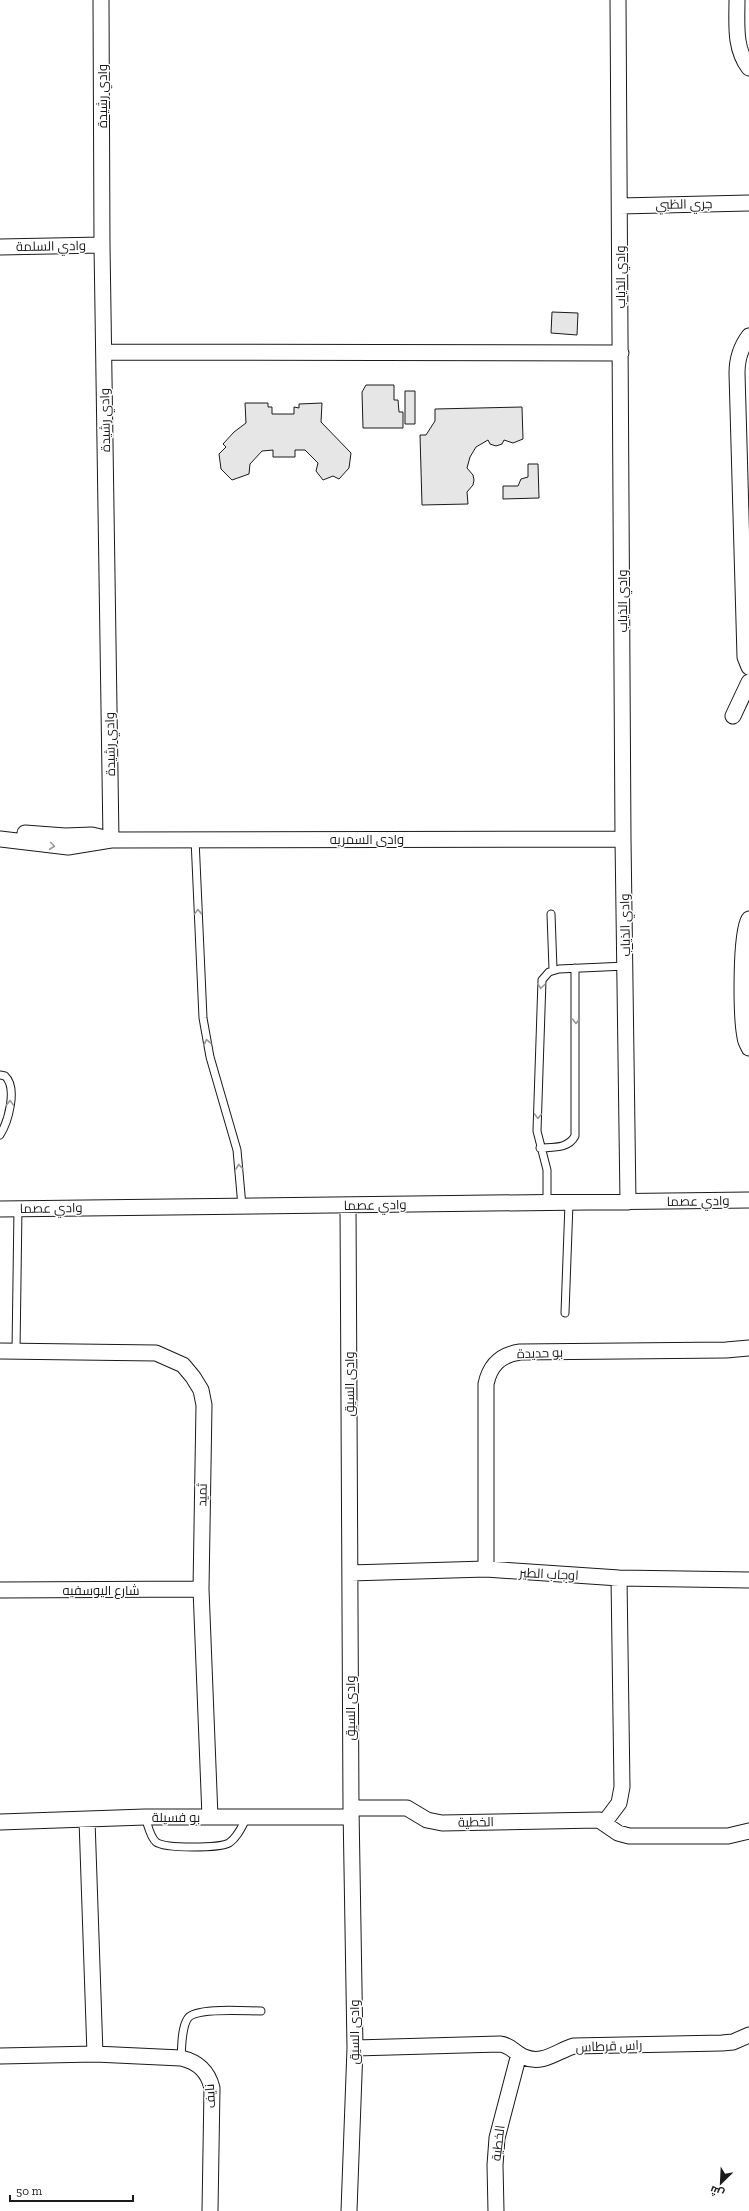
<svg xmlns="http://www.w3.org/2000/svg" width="749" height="2211" font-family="'Zilla Slab',Cairo,serif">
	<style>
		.building { fill: #e6e6e6; stroke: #1a1a1a }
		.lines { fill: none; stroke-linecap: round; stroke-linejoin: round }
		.lane-casing { stroke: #1a1a1a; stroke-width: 9 }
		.street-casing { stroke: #1a1a1a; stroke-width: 17 }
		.lane { stroke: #fff; stroke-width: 7 }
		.street { stroke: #fff; stroke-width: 15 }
		.oneway { stroke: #989898 }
		.labels { text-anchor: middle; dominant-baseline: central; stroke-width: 3; stroke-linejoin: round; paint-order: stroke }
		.street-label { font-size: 13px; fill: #1a1a1a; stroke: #fff }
	</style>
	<rect width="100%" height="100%" fill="#fff"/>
	<path class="building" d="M552,312l26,1 -1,22 -26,-2z
		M366,385h28v15h4l1,12h4v16h-40l-1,-36z
		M405,391h10v33h-10z
		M245,403h23v4h4v7h22v-7l5,1v-4l23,-1 -1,19 30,31 -2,15 -10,11 -6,-3 -10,4 -7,-9 2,-8 -13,-13h-10v7h-22v-7l-11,1 -12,13 -1,10 -17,6 -11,-11 -2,-15 7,-7 -3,-3 11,-12 12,-9z
		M522,407l1,32 -10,4 -9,-3 -2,4 -6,2 -6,-2 -2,-4 -12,7 -6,10 -3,11 6,7 1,5 -1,5 -6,7 1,12 -46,1 -2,-70h6l9,-14v-12z
		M528,464h10l1,34 -36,1v-13h15l3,-7 7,-2z"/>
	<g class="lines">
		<defs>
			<path id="lane" d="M195,839l8,179 7,39 27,93 5,56
				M551,914l2,55
				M0,1075l5,1c13,12 3,46 -5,59
				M540,1148c13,-1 28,1 35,-12v-168
				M547,1203v-33l-10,-39 5,-151 7,-8 10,-3 67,-3
				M565,1313l4,-110
				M16,1351l2,-143
				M145,1817c3,8 5,20 11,25 9,7 64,6 73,1 9,-6 13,-17 18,-26
				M181,2058c1,-11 0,-30 7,-40 8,-11 58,-7 73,-7"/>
			<path id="street" d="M101,0l1,245 9,595
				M618,0l5,839 5,363
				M737,0c0,24 -3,48 12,68
				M620,206l129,-3
				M0,247l102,-2
				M749,336c-9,12 -12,23 -12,37l8,284 4,10
				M104,352l517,1
				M733,716l16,-34
				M25,833l40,3 27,-1 13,3
				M0,839l68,8 43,-7 512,-1
				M749,919c-9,15 -8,98 -4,118 0,4 3,8 4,11
				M348,1205l3,603 4,240 -6,163
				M0,1209l749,-9
				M0,1351l156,2 27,12 10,12 8,13 3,15 -3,184 9,228
				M486,1569v-185c4,-19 14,-29 34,-32l206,-2 23,-2
				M350,1573l136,-4 133,9 130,2
				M0,1590l201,-1
				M351,1808h56l20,12 15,3 157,-3 19,13 11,3h99l21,-5
				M87,1820l8,234
				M0,1822l145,-5h206
				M604,1823l15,-20 3,-16 -3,-209
				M355,2048l145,-4c11,1 14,9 24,13 19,8 33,-6 50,-11l148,-3 11,-1 16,-7
				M0,2056l95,-2 86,4c17,4 27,13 31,30l-2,123
				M496,2211l-1,-46 2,-27 22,-84"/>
		</defs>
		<use href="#lane" class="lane-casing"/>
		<use href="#street" class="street-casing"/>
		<use href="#lane" class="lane"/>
		<use href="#street" class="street"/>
	</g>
	<defs><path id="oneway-chevron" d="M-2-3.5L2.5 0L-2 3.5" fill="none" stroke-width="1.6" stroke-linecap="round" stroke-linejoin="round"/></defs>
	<g class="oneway">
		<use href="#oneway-chevron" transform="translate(52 846) rotate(7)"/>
		<use href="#oneway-chevron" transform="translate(198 912) rotate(-92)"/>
		<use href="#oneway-chevron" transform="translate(541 986) rotate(98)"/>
		<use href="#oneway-chevron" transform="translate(576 1021) rotate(90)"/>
		<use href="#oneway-chevron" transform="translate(207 1042) rotate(-102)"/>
		<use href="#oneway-chevron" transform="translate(10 1103) rotate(-88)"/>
		<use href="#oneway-chevron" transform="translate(538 1116) rotate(91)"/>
		<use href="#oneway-chevron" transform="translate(239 1167) rotate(-96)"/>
	</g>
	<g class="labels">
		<g class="street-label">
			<text transform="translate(102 96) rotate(-90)">وادي رشيدة</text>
			<text transform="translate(684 204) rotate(-1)">جري الظبي</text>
			<text transform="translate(51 246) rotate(-1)">وادي السلمة</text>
			<text transform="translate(620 277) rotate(-90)">وادي الذياب</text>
			<text transform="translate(105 420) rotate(-91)">وادي رشيدة</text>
			<text transform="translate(622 601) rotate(-90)">وادي الذياب</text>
			<text transform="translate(110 744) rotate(-91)">وادي رشيدة</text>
			<text x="367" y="839">وادى السمريه</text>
			<text transform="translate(625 925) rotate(-91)">وادي الذياب</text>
			<text transform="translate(698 1201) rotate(-1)">وادي عصما</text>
			<text transform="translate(375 1205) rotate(-1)">وادي عصما</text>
			<text transform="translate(51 1208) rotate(-1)">وادي عصما</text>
			<text transform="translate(540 1353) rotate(-2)">بو حديدة</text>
			<text transform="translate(349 1384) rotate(-90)">وادى السيق</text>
			<text transform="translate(202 1495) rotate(-89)">ثميد</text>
			<text transform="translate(549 1574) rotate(3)">اوجاب الطير</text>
			<text x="101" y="1590">شارع اليوسفيه</text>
			<text transform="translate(350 1708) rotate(-90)">وادى السيق</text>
			<text x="176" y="1817">بو فسيلة</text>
			<text transform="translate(476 1822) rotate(-1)">الخطية</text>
			<text transform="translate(354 2032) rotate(-90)">وادى السيق</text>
			<text transform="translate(609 2046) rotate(-2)">راس قرطاس</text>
			<text transform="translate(210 2096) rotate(-94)">نايف</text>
			<text transform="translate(498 2143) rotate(-83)">الخطية</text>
		</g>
	</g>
	<g transform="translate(721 2183) rotate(204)" stroke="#ffffff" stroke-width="3" paint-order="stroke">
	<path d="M0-3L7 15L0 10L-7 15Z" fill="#1a1a1a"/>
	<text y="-6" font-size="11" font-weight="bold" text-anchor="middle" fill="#1a1a1a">ش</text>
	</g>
	<path d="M10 2195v6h123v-6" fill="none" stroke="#1a1a1a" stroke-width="2"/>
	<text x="16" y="2195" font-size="12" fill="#1a1a1a" stroke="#ffffff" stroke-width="3" paint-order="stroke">50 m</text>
</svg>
